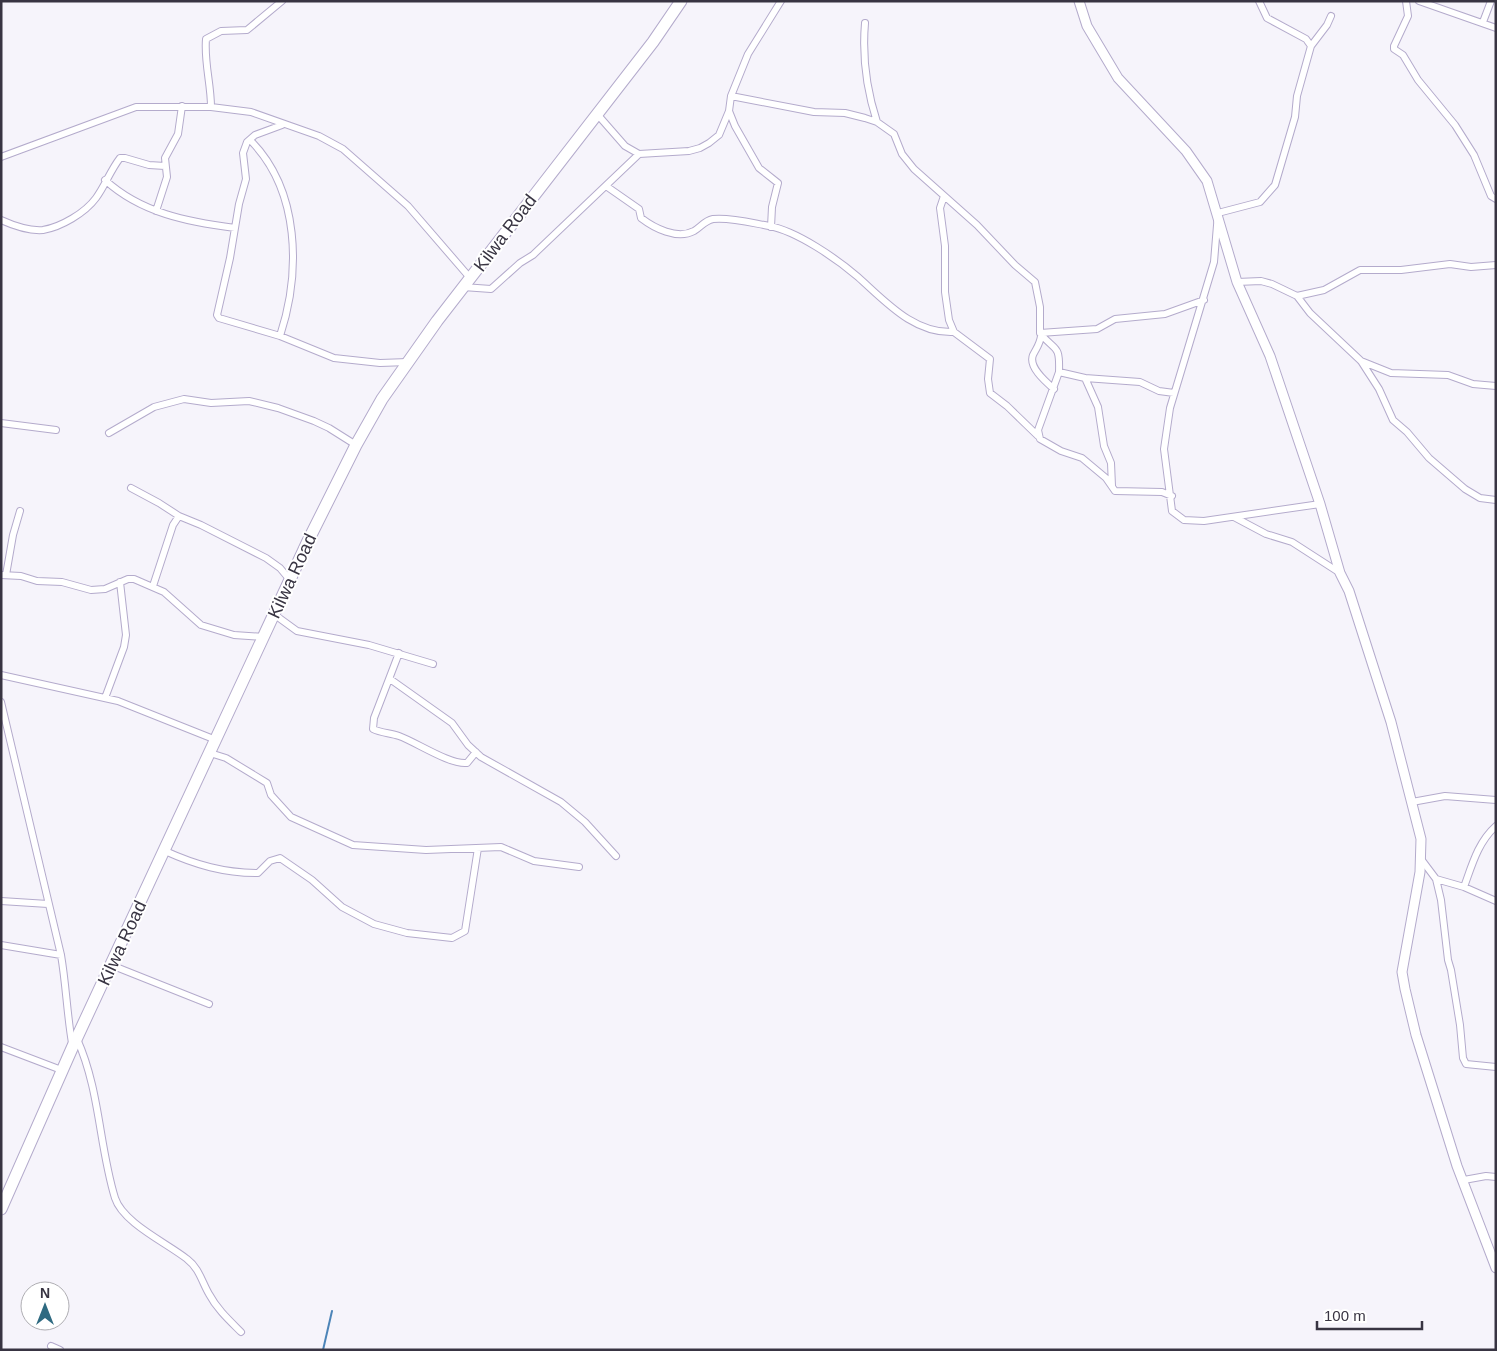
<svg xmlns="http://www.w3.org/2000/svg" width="1497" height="1351" font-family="Arial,sans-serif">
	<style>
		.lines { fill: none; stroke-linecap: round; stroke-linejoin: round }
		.stream { stroke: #4c84b8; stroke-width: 2 }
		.street-casing { stroke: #b4abcc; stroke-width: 8 }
		.secondary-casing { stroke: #b4abcc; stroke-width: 11 }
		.highway-casing { stroke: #b4abcc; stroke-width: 13 }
		.street { stroke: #fff; stroke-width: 6 }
		.secondary { stroke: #fff; stroke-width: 9 }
		.highway { stroke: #fff; stroke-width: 11 }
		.labels { text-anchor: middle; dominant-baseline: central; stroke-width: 4; stroke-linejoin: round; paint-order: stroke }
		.street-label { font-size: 18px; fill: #383442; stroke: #fff }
	</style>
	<rect width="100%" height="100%" fill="#f6f4fb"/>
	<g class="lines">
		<path class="stream" d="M323,1350l9,-39"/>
		<defs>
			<path id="street" d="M1259,1l8,17 39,21 5,7
				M1406,1l2,15 -14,30v3l9,6 15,25 37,45 19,30 17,41 5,3
				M1419,1l77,27
				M1483,22l8,-21
				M865,23c-3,35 1,65 12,99
				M731,96l83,16 31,1 20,5 12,4 17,12 8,20 12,15 63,56 38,40 20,17 5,25v26c15,19 20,10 19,39l26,6 13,29 6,39 7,17 1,23
				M211,107c0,-23 -7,-45 -5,-68l15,-8 26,-1 35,-29
				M729,111l6,15 24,42 19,15 -6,24 -1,20
				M597,114l28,32 14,8 50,-3 11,-3 9,-5 10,-8 10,-24 2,-15 17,-42 33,-53
				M282,125l-27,10 -8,7 -4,11 3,26 -7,25 -9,54 -13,57 2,3 61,18 54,22 46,5 28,-1
				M250,140c50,50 51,132 30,196
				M1,157l135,-50h75l40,5 68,24 24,13 65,57 63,73
				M105,180c36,33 83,42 130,48
				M606,186l33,23 2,9c13,10 36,22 53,13 7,-4 10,-10 19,-12 17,-2 39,4 56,7 28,5 68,33 89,51 28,25 56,57 96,55
				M944,196l-4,12 5,38v46l4,28 5,12 36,27 -2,20 2,14 17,13 31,30
				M156,211l11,-34 -2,-19 13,-24 4,-28
				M1,220c11,5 29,11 42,10 18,-3 42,-17 53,-32 9,-12 14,-27 24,-40h5l24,7 16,1
				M1237,282l24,-1 11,3 25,12 13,17 51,48 18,28 14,31 14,12 22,26 36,31 15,9 16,2
				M463,287l28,2 29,-26 13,-8 106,-101
				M1297,296l27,-6 36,-20h41l49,-6 21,3 25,-2
				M1040,333l57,-4 18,-10 50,-5 39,-14
				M1041,336c-1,8 -4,11 -8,19 -5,12 13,27 21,34
				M1361,361l30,12 57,2 25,9 23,2
				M1059,372l-21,58 2,9 21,12 21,7 24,20 9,13 47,1 10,4
				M1085,378l55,4 19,9 15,2
				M1,423l55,7
				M109,433l45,-26 30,-8 27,4 38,-2 29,7 36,13 15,7 27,17
				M131,488l28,15 20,13 22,9 65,33 14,10 10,12
				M1320,504l-116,17 -20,-1 -12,-9 -8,-62 6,-41 44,-146 4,-49 42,-11 15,-17 20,-68 2,-21 14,-50 16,-21 4,-9
				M1234,517l32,17 26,8 48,31
				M1,575l20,1 16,5 25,1 29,8 14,-1 23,-10h6l30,13 37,33 33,10 30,2
				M6,575l7,-40 7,-24
				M153,586l20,-61 6,-9
				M275,615l22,16 72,14 64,19
				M399,653l-25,65 -1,11c8,4 18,4 26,7 17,6 51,29 68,27l9,-11
				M1,675l117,26 98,39
				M390,679l62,44 16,22 13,12 80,45 24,20 31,34
				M105,698l19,-51 2,-12 -6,-53
				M1,702l60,253c5,29 6,59 11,88
				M210,753l16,5 41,25 4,12 20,22 62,28 73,5 75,-3 33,14 45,6
				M1412,802l33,-6 51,4
				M165,851c31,14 59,22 93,22l12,-12 10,-3 32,22 30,27 32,17 33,9 45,5 13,-7 13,-83
				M1421,859l15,20 5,21 7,60 3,10 9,55 3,33 3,6 30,3
				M1436,879l28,8 32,14
				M1464,887c8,-22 14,-45 32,-61
				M1,901l47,3
				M1,945l60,10
				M111,965l98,39
				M77,1039c23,51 22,107 38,159 8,25 52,45 72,61 12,9 15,23 22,35 8,15 20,26 32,38
				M1,1047l63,24
				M1464,1180l22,-4 10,1
				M51,1346l9,4"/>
			<path id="secondary" d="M1079,1l8,25 31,52 68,73 21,30 30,101 33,74 50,148 20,69 9,18 42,131 30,117 -1,33 -18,100 3,17 11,46 41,131 39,102"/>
			<path id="highway" d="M1,1209l72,-163 234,-503 49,-98 26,-46 55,-78 216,-279 28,-41"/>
		</defs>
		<use href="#street" class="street-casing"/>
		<use href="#secondary" class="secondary-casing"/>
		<use href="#highway" class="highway-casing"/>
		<use href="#street" class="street"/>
		<use href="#secondary" class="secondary"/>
		<use href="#highway" class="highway"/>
	</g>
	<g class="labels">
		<g class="street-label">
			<text transform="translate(505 233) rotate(-53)">Kilwa Road</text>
			<text transform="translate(292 576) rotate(-65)">Kilwa Road</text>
			<text transform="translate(122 943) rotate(-65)">Kilwa Road</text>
		</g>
	</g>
	<rect width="1497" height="1351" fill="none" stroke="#383442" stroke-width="5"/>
	<g transform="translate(45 1306)"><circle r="24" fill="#ffffff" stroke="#afaeb3"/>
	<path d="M0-4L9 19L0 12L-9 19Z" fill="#2e6a81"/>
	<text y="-8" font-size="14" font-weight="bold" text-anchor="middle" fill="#383442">N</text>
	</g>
	<path d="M1317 1321v8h105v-8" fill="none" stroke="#383442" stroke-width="2.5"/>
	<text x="1324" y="1321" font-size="15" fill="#383442" stroke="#ffffff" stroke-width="4" paint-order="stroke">100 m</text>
</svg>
